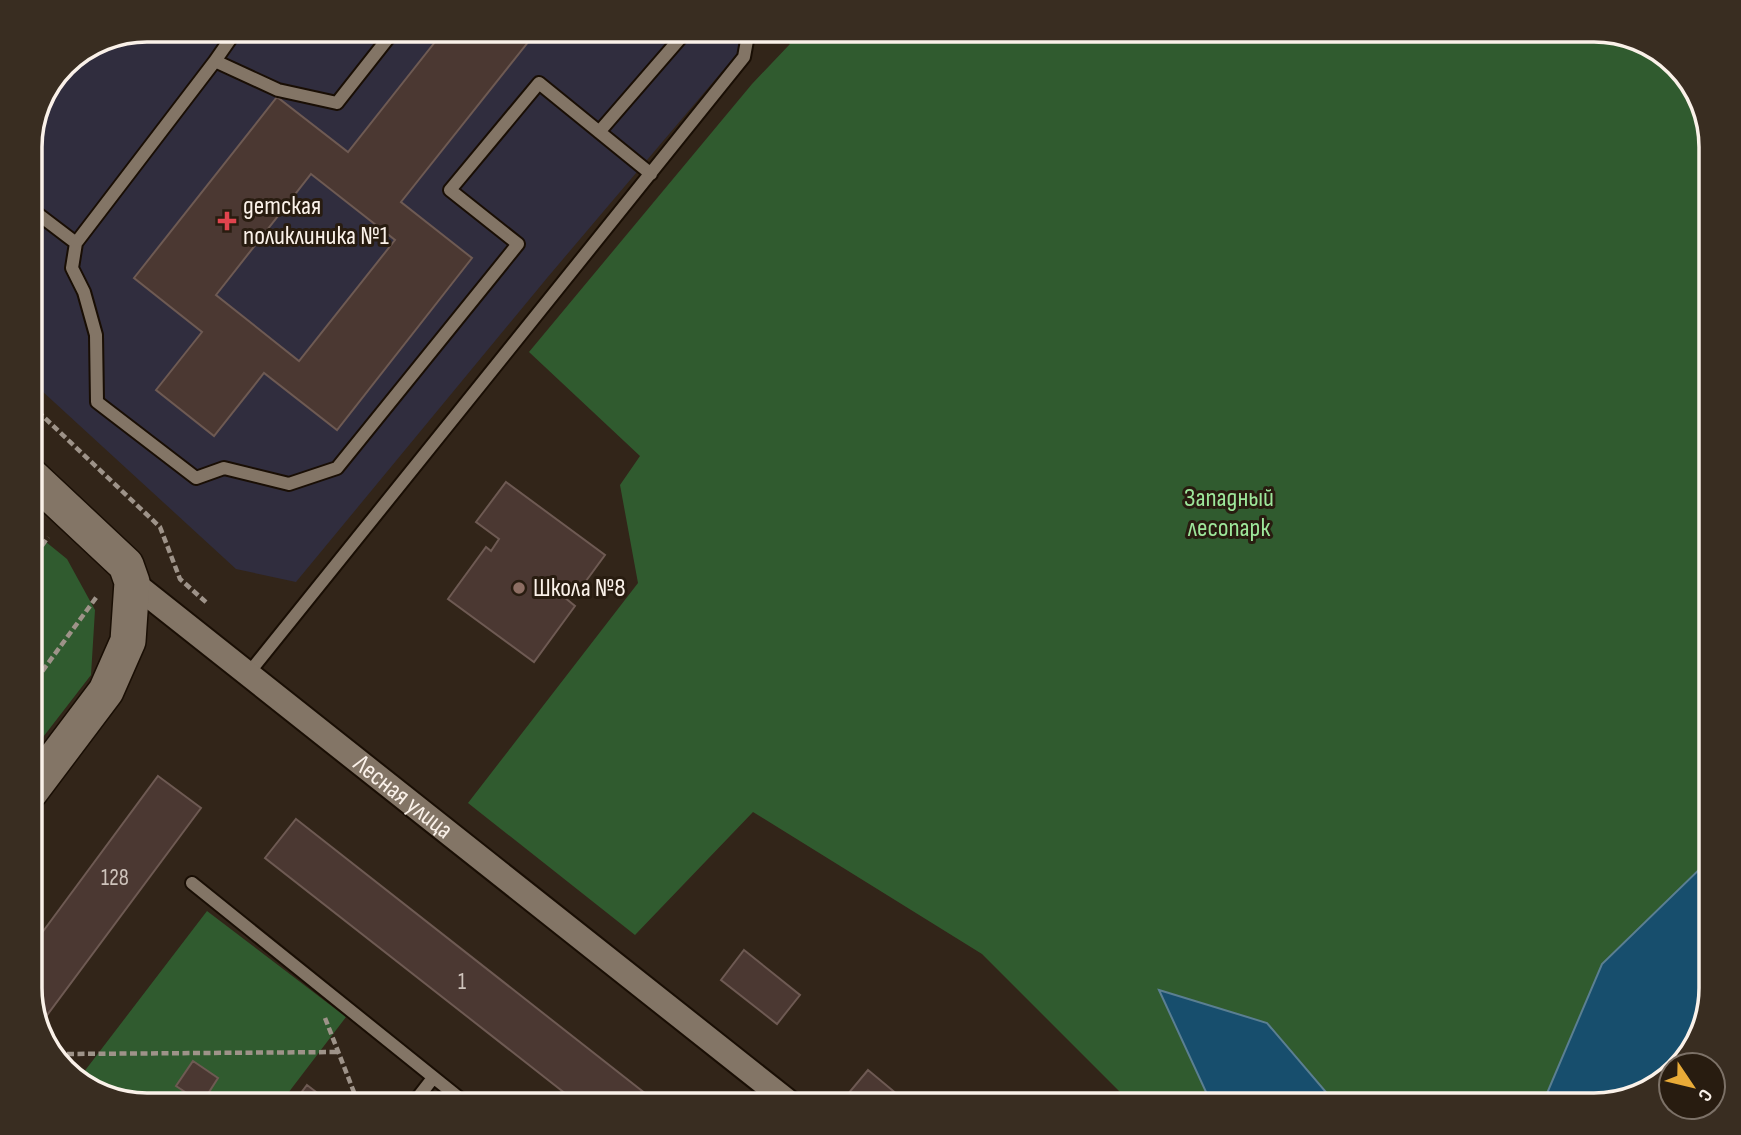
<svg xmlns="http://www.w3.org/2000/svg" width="1741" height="1135" font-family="'Sofia Sans Condensed',sans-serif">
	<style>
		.medical { fill: #302d3e }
		.green { fill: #305b2f }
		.water { fill: #174e6d; stroke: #5b7f92; stroke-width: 2 }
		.building { fill: #4b3832; stroke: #6e5a53; stroke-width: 2; fill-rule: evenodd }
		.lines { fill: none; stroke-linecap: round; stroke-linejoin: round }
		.service-casing { stroke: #190e04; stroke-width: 16 }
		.minor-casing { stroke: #190e04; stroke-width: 28 }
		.secondary-casing { stroke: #190e04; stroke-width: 38 }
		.path { stroke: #9e9389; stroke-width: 4.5; stroke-dasharray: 7 3.5; stroke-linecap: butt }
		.service { stroke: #837566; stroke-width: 12 }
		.minor { stroke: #837566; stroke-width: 24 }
		.secondary { stroke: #837566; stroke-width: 35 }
		.health-dot { fill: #e0444e; stroke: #281c10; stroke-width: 2.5 }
		.education-dot { fill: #8d6e63; stroke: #281c10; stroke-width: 2.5 }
		.labels { text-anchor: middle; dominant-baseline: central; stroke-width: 6; stroke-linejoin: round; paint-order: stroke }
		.number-label { font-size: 23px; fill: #cec3bb }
		.poi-label { font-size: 26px; fill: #faf1e9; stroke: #281c10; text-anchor: start }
		.park-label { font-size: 26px; fill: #9de69a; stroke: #281c10 }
		.street-label { font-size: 26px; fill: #faf1e9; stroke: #281c10 }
		.rim { fill: none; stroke: #faf1e9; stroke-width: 3.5 }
	</style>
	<rect width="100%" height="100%" fill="#322519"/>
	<path class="medical" d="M743,35l-1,13 -195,230 -251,304 -60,-13 -206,-189v-240l34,-76 39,-25z"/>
	<path class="green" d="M1594,30l65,19 37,40 15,51v718l-109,106 -60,141h-205l-70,-82 -108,-32 53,114h-79l-151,-151 -229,-142 -118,123 -167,-132 170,-220 -18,-98 20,-29 -111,-104 223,-268 38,-40 -12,-9z
		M30,529l37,30 28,51 -4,65 -61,79z
		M207,911l139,106 -67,88h-132l-65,-19 -5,-5z"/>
	<path class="water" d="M1711,858v130l-19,65 -13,12h-8v7l-19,18 -58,15h-52l60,-141z
		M1159,990l108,33 70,82h-125z"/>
	<path class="building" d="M533,36l-132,166 71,56 -135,172 -73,-57 -50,63 -58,-46 46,-58 -68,-54 143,-181 71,55 91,-115zM311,174l84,66 -96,121 -83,-66z
		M30,239l12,10 -12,15z
		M506,482l99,73 -30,41 -6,-4 -5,5 11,9 -41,56 -86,-63 38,-52 5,4 8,-12 -23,-17z
		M158,776l43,32 -162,218 -9,-31v-46z
		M296,819l364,286h-80l-315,-247z
		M744,950l56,45 -23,29 -56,-44z
		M193,1061l25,17 -16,25 -26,-17z
		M868,1070l42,35h-51l-12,-10z
		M307,1085l26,20h-41z"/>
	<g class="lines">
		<defs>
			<path id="service" d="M389,37l-52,66 -59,-13 -63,-29 -139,182 -4,25 12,24 12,43 1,67 99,76 28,-10 65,16 48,-16 181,-224 -68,-54 89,-107 112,91
				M215,61l16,-23
				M599,132l84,-97
				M30,208l46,35
				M248,674l496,-617 4,-22
				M192,883l276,222
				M412,1105l21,-27"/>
			<g id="minor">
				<path id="s1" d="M132,582l660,523"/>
			</g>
			<path id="secondary" d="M30,475l96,90 6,17 -4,59 -22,50 -76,101"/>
		</defs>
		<use href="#service" class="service-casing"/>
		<use href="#minor" class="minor-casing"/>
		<use href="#secondary" class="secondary-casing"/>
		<path class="path" d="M30,404l130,123 20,52 28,25
			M30,563l18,-26
			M30,688l68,-93
			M325,1018l34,87
			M67,1054l272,-2"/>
		<use href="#service" class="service"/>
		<use href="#minor" class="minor"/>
		<use href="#secondary" class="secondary"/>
	</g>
	<path class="health-dot" d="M223.5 210.5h7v7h7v7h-7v7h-7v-7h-7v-7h7z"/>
	<circle class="education-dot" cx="519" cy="588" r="7"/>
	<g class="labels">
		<g class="number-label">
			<text x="115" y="878">128</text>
			<text x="462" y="982">1</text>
		</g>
		<g class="poi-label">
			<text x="243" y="206">детская<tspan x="243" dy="30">поликлиника №1</tspan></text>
			<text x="533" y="588">Школа №8</text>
		</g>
		<g class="park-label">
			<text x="1229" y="498">Западный<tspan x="1229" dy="30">лесопарк</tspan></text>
		</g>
		<g class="street-label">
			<text stroke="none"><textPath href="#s1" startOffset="346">Лесная улица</textPath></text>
		</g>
	</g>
	<path d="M0 0H1741V1135H0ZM147 42H1594A105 105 0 0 1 1699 147V988A105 105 0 0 1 1594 1093H147A105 105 0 0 1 42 988V147A105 105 0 0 1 147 42Z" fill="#392d21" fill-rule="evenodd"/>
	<path class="rim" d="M147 42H1594A105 105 0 0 1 1699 147V988A105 105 0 0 1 1594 1093H147A105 105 0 0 1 42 988V147A105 105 0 0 1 147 42Z"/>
	<g transform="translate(1692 1086) rotate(125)"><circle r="33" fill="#281c10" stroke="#7c7167" stroke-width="2"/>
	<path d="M0-5L12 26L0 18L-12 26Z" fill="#e9ab38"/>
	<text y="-10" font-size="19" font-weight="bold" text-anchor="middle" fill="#faf1e9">С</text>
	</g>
</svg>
